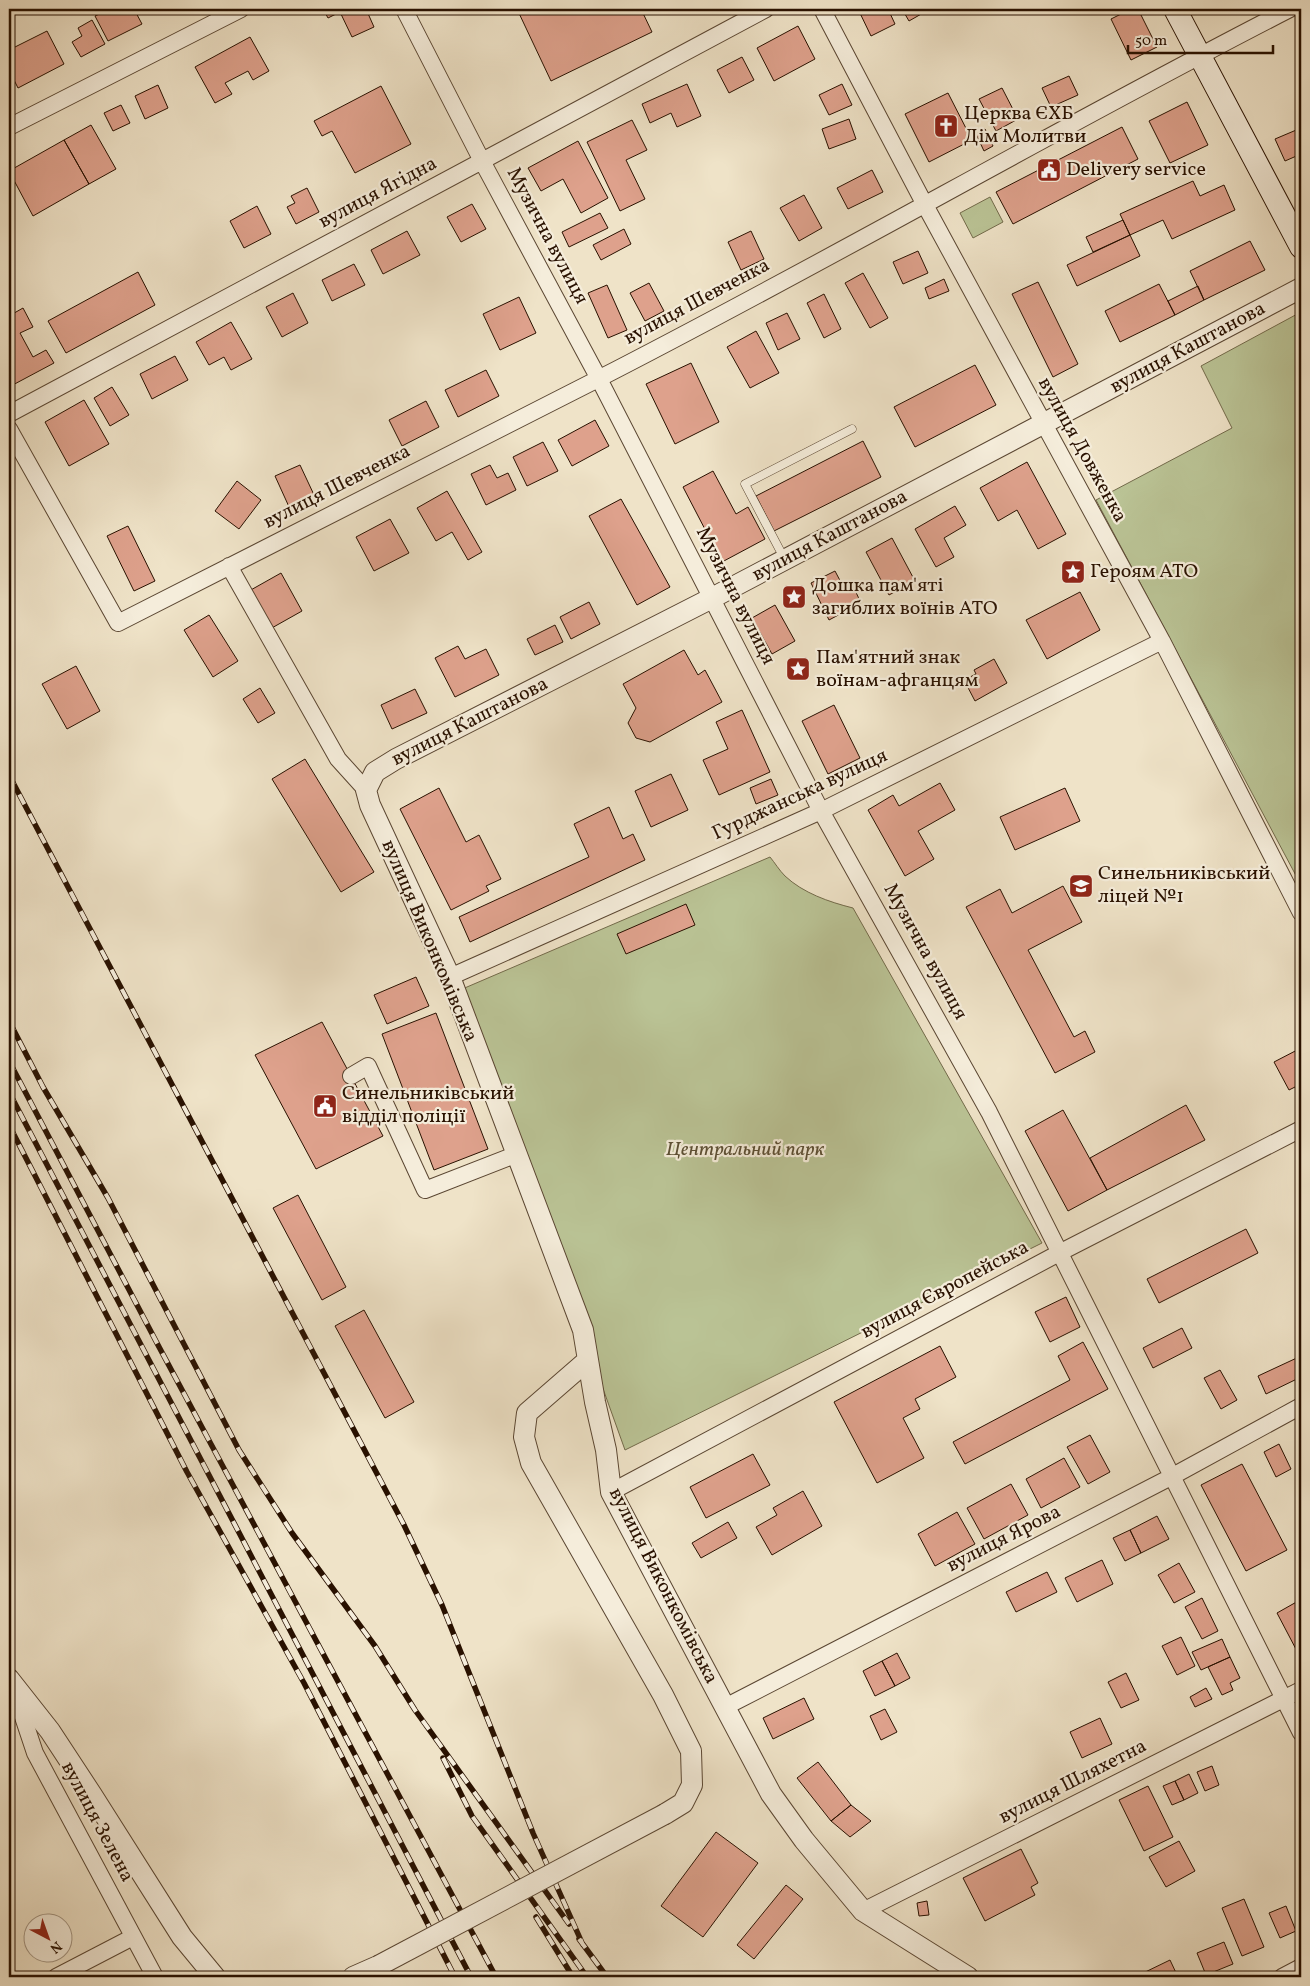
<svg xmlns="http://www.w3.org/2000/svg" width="1310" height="1986" font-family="Vollkorn,serif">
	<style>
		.green { fill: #bac395; stroke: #726a4a }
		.building { fill: #dea18c; stroke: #291100 }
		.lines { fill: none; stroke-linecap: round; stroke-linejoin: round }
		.service-casing { stroke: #5a4632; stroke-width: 9 }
		.minor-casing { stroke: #5a4632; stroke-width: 18 }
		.tertiary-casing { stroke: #5a4632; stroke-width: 22 }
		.secondary-casing { stroke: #291100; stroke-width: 24 }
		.service { stroke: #f5eddb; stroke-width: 8 }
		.minor { stroke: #f5eddb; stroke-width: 16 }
		.tertiary { stroke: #f5eddb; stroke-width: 20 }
		.secondary { stroke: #f5eddb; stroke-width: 22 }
		.rail-casing { stroke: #291100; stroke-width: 5.5 }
		.rail { stroke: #f5eddb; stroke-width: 4; stroke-dasharray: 11; stroke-linecap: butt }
		.tertiary-bridge-casing { stroke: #5a4632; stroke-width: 22; stroke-linecap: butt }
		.tertiary-bridge { stroke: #f5eddb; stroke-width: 20 }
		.labels { text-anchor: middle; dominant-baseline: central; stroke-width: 4.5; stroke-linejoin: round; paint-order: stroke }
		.poi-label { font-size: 20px; fill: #291100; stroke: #f5eddb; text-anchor: start }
		.street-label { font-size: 20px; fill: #291100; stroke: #f5eddb }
		.park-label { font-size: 20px; font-style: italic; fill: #5c4f34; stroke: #f5eddb }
	</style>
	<rect width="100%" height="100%" fill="#efe3c8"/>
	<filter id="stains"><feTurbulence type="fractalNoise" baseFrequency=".004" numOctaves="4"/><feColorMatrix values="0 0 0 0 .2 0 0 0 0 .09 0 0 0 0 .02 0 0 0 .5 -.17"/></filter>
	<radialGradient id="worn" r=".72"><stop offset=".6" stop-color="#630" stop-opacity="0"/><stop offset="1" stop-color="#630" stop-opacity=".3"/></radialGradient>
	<path class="green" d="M990,197l13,25 -30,16 -13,-25z
		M1301,312v573l-205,-385 136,-72 -31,-62z
		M770,857c5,6 9,13 15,19 18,17 44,26 68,32l189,335 -417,207 -165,-460z"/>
	<path class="building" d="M110,9h24l8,15 -34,17 -13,-25z
		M323,9h43l8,18 -22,10 -12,-25 -12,6z
		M517,9h124l11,23 -101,49z
		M858,9h30l7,15 -24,12z
		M902,9h18l3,4 -14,8z
		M1131,9h7l19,38 -26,13 -20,-41z
		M92,20l13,24 -24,13 -9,-15 10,-6 -4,-8z
		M798,26l17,33 -41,22 -17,-33z
		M47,31l17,33 -46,24 -9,-18v-20z
		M250,37l19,34 -16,9 -5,-9 -23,12 7,11 -17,9 -20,-36z
		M742,57l12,23 -25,13 -12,-23z
		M1069,76l9,19 -27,12 -9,-19z
		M687,84l14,32 -24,11 -6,-14 -21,10 -8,-19z
		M842,84l10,21 -23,10 -10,-20z
		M158,85l10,23 -23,11 -10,-23z
		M381,86l30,58 -56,29 -23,-42 -10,5 -8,-15z
		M1002,88l16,31 -22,12 -17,-32z
		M948,93l24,47 -43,22 -24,-48z
		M1187,102l21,43 -38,18 -21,-42z
		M121,105l9,18 -17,8 -9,-18z
		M849,119l7,20 -27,10 -7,-20z
		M632,120l15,30 -21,10 19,39 -25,12 -33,-69z
		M91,125l25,44 -27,15 -25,-44z
		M1122,127l16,32 -125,65 -17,-32z
		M1301,128v26l-16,7 -10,-22z
		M985,129l8,17 -9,5 -8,-17z
		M64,140l25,44 -56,32 -24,-45z
		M578,141l30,57 -27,15 -18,-34 -22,12 -13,-23z
		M872,170l11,22 -35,17 -11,-21z
		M1193,181l7,15 24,-11 11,25 -63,29 -9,-19 -33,15 -10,-21z
		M307,188l12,24 -23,12 -9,-17 8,-4 -4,-7z
		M804,195l18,33 -23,13 -19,-33z
		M472,204l14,25 -25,13 -14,-25z
		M257,206l14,28 -27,14 -14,-27z
		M600,213l8,15 -39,19 -7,-15z
		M1123,220l7,15 -37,17 -7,-15z
		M624,229l7,15 -30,16 -8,-15z
		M407,231l13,24 -37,19 -12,-24z
		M751,231l13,28 -23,11 -13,-28z
		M1130,235l10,21 -63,30 -10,-21z
		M1250,241l15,29 -61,30 -14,-29z
		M918,251l10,22 -25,11 -10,-22z
		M354,264l11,21 -33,16 -10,-21z
		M138,272l17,33 -89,48 -18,-32z
		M863,273l25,45 -18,10 -25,-45z
		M944,279l5,12 -20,8 -4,-11z
		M1038,282l40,82 -25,13 -41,-83z
		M649,283l15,28 -19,10 -15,-28z
		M1159,284l16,31 -55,27 -15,-31z
		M607,285l20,45 -19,8 -20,-45z
		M1198,286l6,14 -29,15 -7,-14z
		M293,293l15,30 -26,14 -16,-30z
		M824,294l17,35 -17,9 -17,-35z
		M519,297l17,36 -36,17 -17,-36z
		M23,308l10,19 -13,6 13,24 13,-7 8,13 -45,24v-71z
		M787,313l13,26 -22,11 -12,-27z
		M231,322l21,37 -21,11 -7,-13 -15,8 -13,-23z
		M756,331l23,42 -29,15 -23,-41z
		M175,356l13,24 -36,19 -12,-25z
		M691,363l28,59 -44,22 -29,-60z
		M975,365l21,40 -81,42 -21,-40z
		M486,370l13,26 -41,21 -13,-27z
		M112,387l17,28 -19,11 -16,-28z
		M84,400l25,44 -40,22 -24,-44z
		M426,401l13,26 -37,19 -13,-26z
		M595,420l14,26 -37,20 -14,-26z
		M863,441l18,36 -107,54 -18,-35z
		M543,442l15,29 -31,15 -14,-29z
		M1027,462l39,72 -28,15 -21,-39 -19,11 -18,-33z
		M300,465l15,32 -25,12 -15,-33z
		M490,465l7,13 11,-5 8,17 -30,15 -15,-31z
		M713,471l23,43 12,-7 17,32 -43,23 -39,-75z
		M237,481l24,19 -22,29 -24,-18z
		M447,491l35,61 -14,8 -16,-28 -16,9 -19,-33z
		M621,499l49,88 -33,18 -48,-89z
		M955,506l11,19 -22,13 10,19 -18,10 -21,-38z
		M390,519l19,34 -35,18 -18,-34z
		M128,526l27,55 -21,10 -27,-55z
		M892,538l23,43 -26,14 -23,-43z
		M835,571l10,19 8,-4 8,17 -32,17 -18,-37z
		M281,573l21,38 -32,18 -21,-38z
		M1080,592l20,38 -53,29 -21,-39z
		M589,602l11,22 -29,15 -11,-22z
		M775,605l20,36 -23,13 -20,-36z
		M209,615l29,46 -25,16 -29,-47z
		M555,625l8,17 -28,13 -8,-16z
		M458,646l7,13 21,-10 13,26 -44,22 -20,-39z
		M684,650l14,25 7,-5 17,32 -72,40 -14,-4 -8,-15 8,-15 -13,-24z
		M994,659l13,24 -32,18 -11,-21 12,-6 -2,-4z
		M76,666l24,45 -33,18 -25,-45z
		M260,688l15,25 -17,10 -15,-24z
		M415,689l12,24 -35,16 -11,-24z
		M834,705l26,53 -32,16 -26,-53z
		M742,710l28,62 -51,23 -16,-35 25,-11 -12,-27z
		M305,759l69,113 -33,20 -69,-113z
		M671,774l17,36 -37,17 -16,-36z
		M771,779l7,16 -22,9 -6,-16z
		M940,783l15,27 -37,21 16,28 -29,17 -37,-66 25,-15 6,11z
		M439,788l27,54 13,-7 22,44 -15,7 3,5 -38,19 -51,-101z
		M1065,788l15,33 -65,29 -15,-33z
		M609,807l14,32 10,-5 12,26 -175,82 -11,-25 130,-60 -15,-33z
		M1063,886l19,36 -54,28 46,87 11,-6 10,21 -40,21 -89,-166 34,-18 12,24z
		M686,904l9,21 -69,29 -9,-20z
		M416,977l13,29 -42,18 -13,-29z
		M436,1013l52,136 -54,21 -52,-136z
		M322,1022l61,114 -67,33 -61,-114z
		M1301,1048v36l-12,6 -15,-28z
		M1186,1105l19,35 -98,50 -17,-32z
		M1063,1110l44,80 -39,21 -43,-80z
		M298,1195l48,92 -24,13 -49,-92z
		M1246,1229l12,24 -99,50 -12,-24z
		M1066,1297l14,30 -30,15 -15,-30z
		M364,1310l50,92 -29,16 -50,-92z
		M1182,1328l10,20 -39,20 -10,-20z
		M1083,1342l25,47 -143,75 -12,-22 117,-62 -12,-24z
		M940,1346l16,31 -41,22 5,10 -17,9 21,40 -47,25 -43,-81z
		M1301,1356v21l-35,17 -8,-18z
		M1220,1370l17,30 -16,9 -17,-31z
		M1090,1435l20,37 -22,12 -21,-37z
		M1279,1444l12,25 -15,8 -12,-25z
		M753,1454l17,31 -64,33 -16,-31z
		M1064,1458l16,29 -39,21 -15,-29z
		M1242,1464l45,86 -41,21 -45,-86z
		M1011,1484l17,31 -44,24 -17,-31z
		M803,1491l19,35 -50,29 -16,-28 21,-12 -4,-7z
		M957,1512l18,32 -40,22 -17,-32z
		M1157,1516l12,23 -28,14 -11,-23z
		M728,1522l9,16 -36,20 -9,-15z
		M1130,1530l11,23 -16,8 -12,-23z
		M1102,1560l11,24 -36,18 -12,-24z
		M1179,1563l16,29 -21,11 -16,-28z
		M1047,1572l10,20 -41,20 -10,-20z
		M1202,1598l16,33 -16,8 -17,-32z
		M1300,1600l1,52 -3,1 -21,-40z
		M1181,1637l14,29 -18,9 -15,-29z
		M1222,1639l8,18 -29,13 -9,-18z
		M897,1653l13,25 -15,8 -13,-25z
		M1230,1657l10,21 -10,5 3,7 -11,5 -14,-28z
		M882,1661l13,25 -20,10 -12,-25z
		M1126,1673l13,27 -18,8 -13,-26z
		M1206,1688l6,11 -17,8 -5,-10z
		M804,1698l10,21 -41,20 -10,-21z
		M885,1709l12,23 -16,8 -11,-24z
		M1100,1718l12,26 -30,14 -12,-26z
		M818,1762l33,43 -20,16 -34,-43z
		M1212,1766l7,19 -14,6 -8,-19z
		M1189,1774l9,19 -14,7 -9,-19z
		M1175,1781l9,19 -12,5 -9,-19z
		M1148,1786l25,51 -29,14 -25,-51z
		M851,1805l20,16 -21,16 -19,-16z
		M716,1832l42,31 -55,74 -42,-31z
		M1179,1841l16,30 -29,16 -17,-30z
		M1021,1849l17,34 -7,4 4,8 -50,26 -22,-43z
		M786,1885l17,14 -49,60 -17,-14z
		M1244,1899l20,48 -22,9 -20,-48z
		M927,1901l2,14 -10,1 -2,-13z
		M1286,1906l10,25 -16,7 -11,-25z
		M1224,1942l9,22 -27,11 -9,-22z
		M1170,1960l8,17h-41v-1z"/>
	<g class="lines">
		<defs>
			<path id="service" d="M784,558l-39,-74 107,-55"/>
			<path id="minor" d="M404,9l78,152 117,218 222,432 168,301 312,621
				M822,9l103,196 237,436 139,272
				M9,127l232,-118
				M9,414l757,-405
				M9,429l109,194c160,-82 321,-162 480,-244 233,-119 459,-251 692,-370
				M229,566l109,193 28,31
				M450,977l371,-166 341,-170
				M351,1076l17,-10 57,124 90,-35
				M611,1492l450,-240 240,-123
				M14,1690l21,63 120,224
				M725,1707l446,-230 130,-71
				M863,1911l438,-221
				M56,1977l77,-40
				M1282,1977l19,-10"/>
			<path id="tertiary" d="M588,1360l-61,53 -3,24 7,26 132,232 28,56 1,34 -9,18 -18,11
				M9,1679l41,52 42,64 90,142 33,40
				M353,1977l25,-11
				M968,1977l-105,-66 -59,-71 -33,-46 -160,-302 -5,-42 -11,-48 -12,-72 -133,-353 -80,-172 -4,-15 9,-18 21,-13 316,-161 589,-310"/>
			<path id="secondary" d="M1175,9l126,238"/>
		</defs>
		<use href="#service" class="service-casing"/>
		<use href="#minor" class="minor-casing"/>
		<use href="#tertiary" class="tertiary-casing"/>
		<use href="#secondary" class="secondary-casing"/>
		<use href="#service" class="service"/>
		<use href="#minor" class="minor"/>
		<use href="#tertiary" class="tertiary"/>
		<use href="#secondary" class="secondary"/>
		<defs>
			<path id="rail" d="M9,775l395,750 38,80 91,228 50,112
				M9,1021l34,66 65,111 131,252 53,83 83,113 40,64 154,214
				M9,1061l149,284 338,632
				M9,1092l462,885
				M9,1125l178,347 117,211 151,294
				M443,1758l29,58 115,161
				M536,1917l37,60
				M579,1939l28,38"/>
		</defs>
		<use href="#rail" class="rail-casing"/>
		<use href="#rail" class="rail"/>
		<defs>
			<path id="tertiary-bridge" d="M378,1966l287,-152"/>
		</defs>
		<use href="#tertiary-bridge" class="tertiary-bridge-casing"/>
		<use href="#tertiary-bridge" class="tertiary-bridge"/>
	</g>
	<defs>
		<symbol id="church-square" viewBox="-11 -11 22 22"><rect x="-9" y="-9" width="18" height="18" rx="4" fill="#8f2418" stroke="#f5eddb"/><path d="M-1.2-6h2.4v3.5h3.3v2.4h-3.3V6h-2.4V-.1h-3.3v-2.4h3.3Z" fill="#fff"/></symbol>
		<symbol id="civic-square" viewBox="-11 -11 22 22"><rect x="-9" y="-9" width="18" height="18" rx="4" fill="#8f2418" stroke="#f5eddb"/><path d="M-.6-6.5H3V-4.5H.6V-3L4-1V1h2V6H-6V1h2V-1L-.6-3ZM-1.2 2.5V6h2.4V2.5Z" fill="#fff"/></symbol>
		<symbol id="sight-square" viewBox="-11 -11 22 22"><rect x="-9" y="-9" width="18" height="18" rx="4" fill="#8f2418" stroke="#f5eddb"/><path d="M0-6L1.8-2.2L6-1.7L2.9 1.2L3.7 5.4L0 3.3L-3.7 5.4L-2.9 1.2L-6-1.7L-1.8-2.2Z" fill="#fff"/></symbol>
		<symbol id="school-square" viewBox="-11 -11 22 22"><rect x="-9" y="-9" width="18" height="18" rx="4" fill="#8f2418" stroke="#f5eddb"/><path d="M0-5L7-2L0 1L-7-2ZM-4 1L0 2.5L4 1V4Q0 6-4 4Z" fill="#fff"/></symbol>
	</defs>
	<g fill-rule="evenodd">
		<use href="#church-square" x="932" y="112" width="28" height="28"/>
		<use href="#civic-square" x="1035" y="156" width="28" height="28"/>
		<use href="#sight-square" x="1059" y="558" width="28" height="28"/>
		<use href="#sight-square" x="780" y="583" width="28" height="28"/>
		<use href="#sight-square" x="784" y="655" width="28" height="28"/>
		<use href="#school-square" x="1067" y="872" width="28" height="28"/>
		<use href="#civic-square" x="311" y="1092" width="28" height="28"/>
	</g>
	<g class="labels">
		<g class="poi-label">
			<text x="964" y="114">Церква ЄХБ<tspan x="964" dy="23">Дім Молитви</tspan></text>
			<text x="1066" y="170">Delivery service</text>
			<text x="1090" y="572">Героям АТО</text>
			<text x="812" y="586">Дошка пам'яті<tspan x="812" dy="23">загиблих воїнів АТО</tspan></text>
			<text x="816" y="658">Пам'ятний знак<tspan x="816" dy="23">воїнам-афганцям</tspan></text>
			<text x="1098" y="874">Синельниківський<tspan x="1098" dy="23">ліцей №1</tspan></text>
			<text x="342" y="1094">Синельниківський<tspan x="342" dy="23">відділ поліції</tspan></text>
		</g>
		<g class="street-label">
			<text transform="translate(378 193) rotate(-28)">вулиця Ягідна</text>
			<text transform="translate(547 236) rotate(62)">Музична вулиця</text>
			<text transform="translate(697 302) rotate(-28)">вулиця Шевченка</text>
			<text transform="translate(1188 348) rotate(-28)">вулиця Каштанова</text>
			<text transform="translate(1082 450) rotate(61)">вулиця Довженка</text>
			<text transform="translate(337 487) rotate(-27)">вулиця Шевченка</text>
			<text transform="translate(830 536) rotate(-28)">вулиця Каштанова</text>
			<text transform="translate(735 596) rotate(63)">Музична вулиця</text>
			<text transform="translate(470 722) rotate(-27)">вулиця Каштанова</text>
			<text transform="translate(800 795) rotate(-25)">Гурджанська вулиця</text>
			<text transform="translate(429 941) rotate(67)">вулиця Виконкомівська</text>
			<text transform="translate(925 952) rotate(61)">Музична вулиця</text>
			<text transform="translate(945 1290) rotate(-28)">вулиця Європейська</text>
			<text transform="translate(1004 1539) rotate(-27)">вулиця Ярова</text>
			<text transform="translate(663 1586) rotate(63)">вулиця Виконкомівська</text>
			<text transform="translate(1073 1782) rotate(-27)">вулиця Шляхетна</text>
			<text transform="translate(97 1822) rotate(62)">вулиця Зелена</text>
		</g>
		<g class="park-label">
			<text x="745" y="1150">Центральний парк</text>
		</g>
	</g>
	<rect width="1310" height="1986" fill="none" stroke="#efe3c8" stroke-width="30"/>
	<rect x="10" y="10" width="1290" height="1966" fill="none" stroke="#291100" stroke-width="2.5"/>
	<rect x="15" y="15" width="1280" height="1956" fill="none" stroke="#291100"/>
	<g transform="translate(48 1938) rotate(139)"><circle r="24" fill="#f5eddb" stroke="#a39583"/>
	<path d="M0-4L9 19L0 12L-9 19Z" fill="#8f2418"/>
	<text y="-8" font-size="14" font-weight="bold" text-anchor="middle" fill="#291100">N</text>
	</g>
	<path d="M1128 45v8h145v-8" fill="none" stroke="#291100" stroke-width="2.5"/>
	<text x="1135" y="45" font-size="15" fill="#291100" stroke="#f5eddb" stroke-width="4" paint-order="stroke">50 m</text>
	<rect width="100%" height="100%" filter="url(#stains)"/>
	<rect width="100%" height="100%" fill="url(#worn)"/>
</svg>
